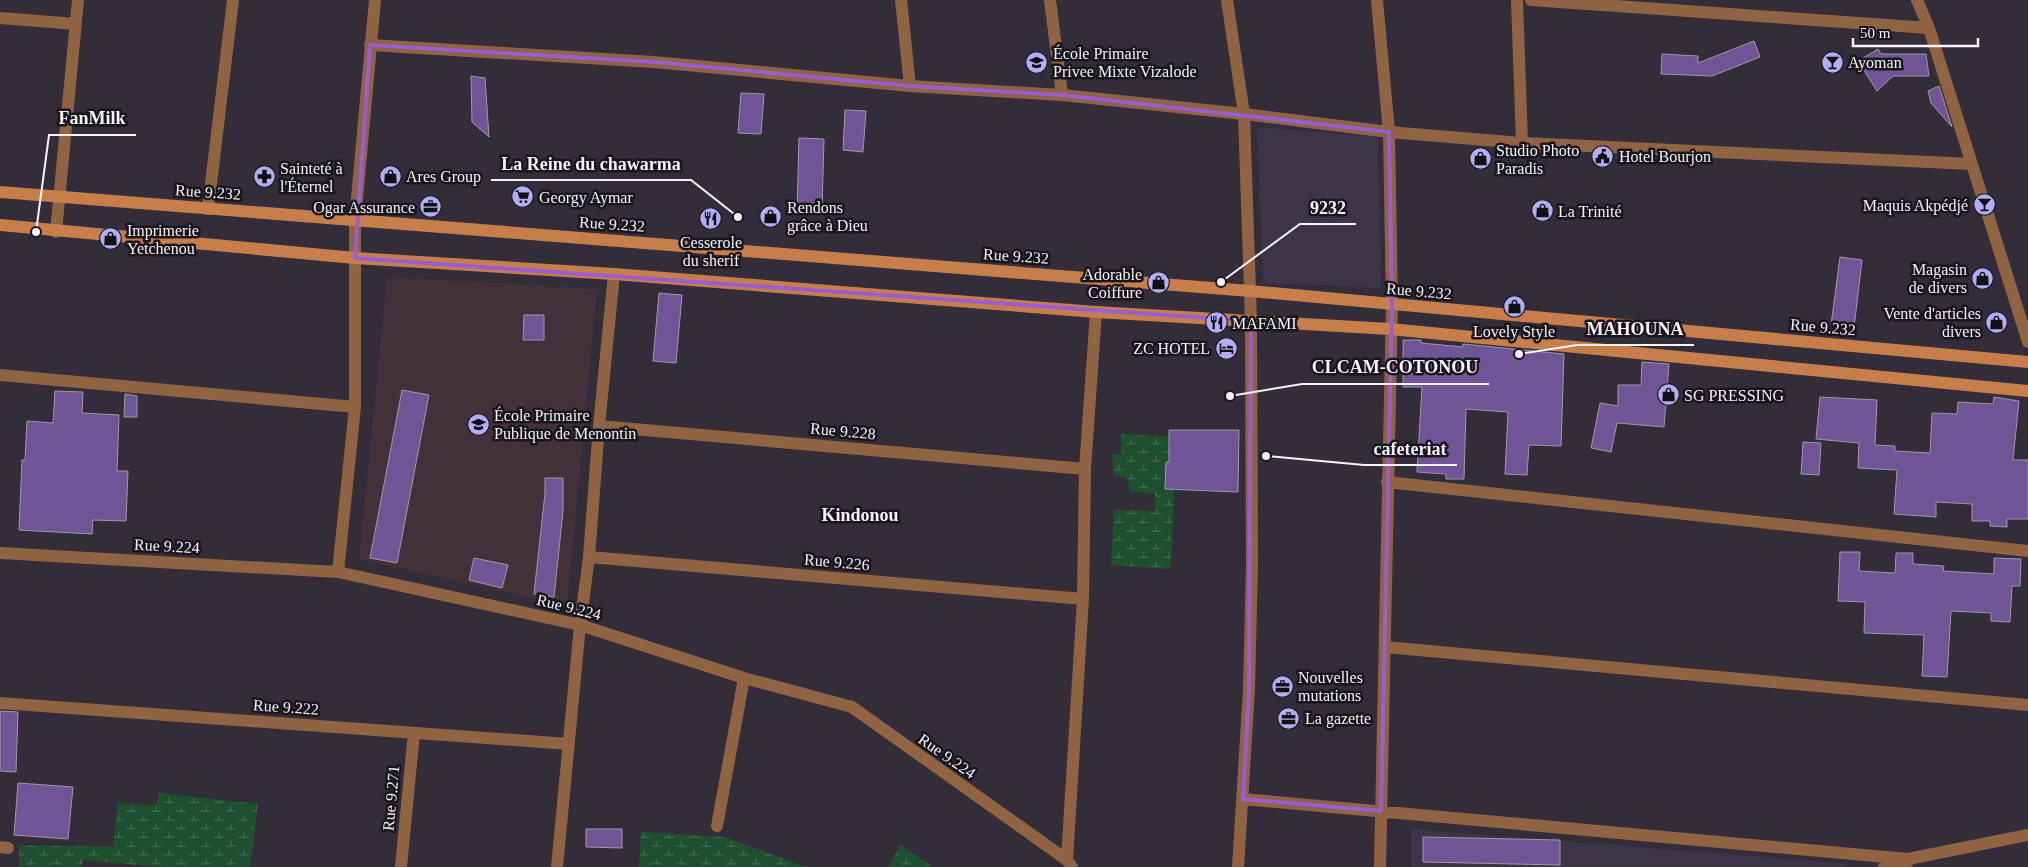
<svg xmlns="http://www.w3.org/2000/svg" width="2028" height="867" font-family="'Times New Roman',serif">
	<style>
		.built { fill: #3c3547 }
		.education { fill: #43313a }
		.wetland { fill: url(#wetland-marsh) }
		.building { fill: #705596; stroke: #9f99a8 }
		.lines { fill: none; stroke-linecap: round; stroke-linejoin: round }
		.street { stroke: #906343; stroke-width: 12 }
		.secondary { stroke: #c67f4a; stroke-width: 12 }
		.marked { fill: none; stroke: #9a5ece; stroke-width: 4; stroke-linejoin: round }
		.labels { text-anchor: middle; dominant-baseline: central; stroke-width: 5; stroke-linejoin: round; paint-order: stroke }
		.poi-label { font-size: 16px; fill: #f5f2fa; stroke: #18161c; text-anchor: start }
		.street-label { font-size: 16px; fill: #f5f2fa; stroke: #18161c }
		.neighbourhood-label { font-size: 18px; font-weight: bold; fill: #f5f2fa; stroke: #18161c }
		.leader { fill: none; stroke: #f5f2fa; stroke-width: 2 }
		.callout-dot { fill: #f5f2fa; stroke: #18161c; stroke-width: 2 }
		.callout-label { font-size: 18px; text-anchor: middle; font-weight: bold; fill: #f5f2fa; stroke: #18161c; stroke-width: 5; stroke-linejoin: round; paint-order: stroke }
	</style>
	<defs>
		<pattern id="wetland-marsh" width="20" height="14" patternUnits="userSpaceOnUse" patternTransform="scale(1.25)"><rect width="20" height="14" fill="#1e5030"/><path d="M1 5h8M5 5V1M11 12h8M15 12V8" fill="none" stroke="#3f6a4f"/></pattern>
	</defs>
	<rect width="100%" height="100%" fill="#322d39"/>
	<path class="built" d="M1257,127l121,10 3,151 -118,-5z
		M1411,829l440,35 -11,3h-429z"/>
	<path class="education" d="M387,277l210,12 -30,317 -208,-47z"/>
	<path class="wetland" d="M1121,434l55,3 -5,132 -60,-4 3,-55 42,1 -1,-17 -25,-3 -3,-13 -13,-3 -2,-21 9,1z
		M159,793l99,11 -8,63h-94l-73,-7 -2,7h-62v-22l94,2 5,-44 38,3z
		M641,832l84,5 81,30h-167z
		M900,845l33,22h-45z"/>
	<path class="building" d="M1754,41l6,16 -48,19 -51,-2 1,-20 36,2v7z
		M1878,49l3,5h45l3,22h-36l-16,15 -19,-30z
		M471,76l14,2 4,59 -17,-15z
		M1939,86l13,41 -21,-24 -3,-12z
		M741,93l23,1 -3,40 -23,-1z
		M845,110l21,1 -3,41 -20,-2z
		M799,138l25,1 -2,73h-25z
		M1840,257l22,3 -8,68 -23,-3z
		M659,293l23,2 -6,68 -23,-2z
		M524,315h20v25h-21z
		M1403,340h18v3l42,4v-3l101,10 -3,92 -32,-1 -2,30 -22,-1 3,-62 -42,-3 -2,70h-18v-5l-29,-2 5,-85h-19z
		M1642,362l27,2 -5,63 -47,-4 -6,29 -20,-4 9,-45 18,3v-21h23z
		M402,390l27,5 -32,168 -27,-5z
		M55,391l28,1 -1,21 37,2 -2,56h11l-2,50 -33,-1 -1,14 -73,-4 3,-70h3l2,-39 26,2z
		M125,394l12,2v21h-13z
		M1820,397l57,3 -2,45 20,1v5l35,2 2,-40 25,1 1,-12 35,2 1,-7 25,4 -6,59h15v59h-21v8l-17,-1v-5h-18v-17l-36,-2v15l-42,-3 3,-44 -39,-2 1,-25 -43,-4z
		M1169,430h70l-1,62 -73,-3 1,-27h3z
		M1803,442l18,1 -2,32 -18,-1z
		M545,478h18v33l-9,86 -20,-3 11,-101z
		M1840,552h20l-1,19 36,2 1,-20h17v11l31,2 -1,5 51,3v-16l27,1 -1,27h-8l-2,36 -19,-1v-8l-40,-2 -4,66 -25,-1 2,-41 -60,-2 1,-31 -27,-1z
		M474,558l34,7 -6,23 -33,-8z
		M0,711l18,1 -2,60 -16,-1z
		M18,783l55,4 -5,52 -54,-4z
		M586,829h36v19l-36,-1z
		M1423,837l137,3v25l-137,-3z"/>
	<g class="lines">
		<path class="street" d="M901,0l9,86
			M1050,0l12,95
			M1227,0l17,114 7,207 1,243 -3,125 -11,178
			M1377,0l12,132 3,172 -12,563
			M1517,0l5,143
			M1531,0l398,28
			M1917,0l12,28 99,314
			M0,18l76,6
			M370,45l284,17 256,24 152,9 182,19 145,18 133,11 450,21
			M208,209l25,-209
			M56,232l22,-232
			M0,375l355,32
			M599,426l486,43
			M1387,482l641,69
			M0,553l338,19 242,53 164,53 108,29 215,153 5,7
			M589,557l494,42
			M338,572l17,-165v-186l20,-221
			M1385,647l643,58
			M0,703l569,41
			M1243,799l665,60 -2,8
			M717,826l27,-148
			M0,847l8,1
			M1067,860l16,-261 2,-130 11,-157
			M401,867l13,-134
			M557,867l23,-242 9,-68 10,-131 15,-152
			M1884,867l24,-8 120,-24"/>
		<path class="secondary" d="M0,192l1250,99 778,71
			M0,225l355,33 259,16 482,38 294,17 638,62"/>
	</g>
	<path class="marked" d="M370,45l284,17 256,24 152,9 327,37 3,172 -11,507 -138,-12 6,-110 2,-368 -896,-63z"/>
	<defs>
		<symbol id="school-disc" viewBox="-11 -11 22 22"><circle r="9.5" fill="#b3adf9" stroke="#18161c"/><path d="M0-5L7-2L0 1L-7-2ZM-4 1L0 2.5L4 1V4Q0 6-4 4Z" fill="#111"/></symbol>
		<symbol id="bar-disc" viewBox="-11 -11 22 22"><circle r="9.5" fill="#b3adf9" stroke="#18161c"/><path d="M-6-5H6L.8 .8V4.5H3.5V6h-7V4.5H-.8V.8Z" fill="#111"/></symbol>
		<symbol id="civic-disc" viewBox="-11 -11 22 22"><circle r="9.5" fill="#b3adf9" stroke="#18161c"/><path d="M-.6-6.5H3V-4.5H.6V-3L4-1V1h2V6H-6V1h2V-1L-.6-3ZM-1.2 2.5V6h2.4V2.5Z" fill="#111"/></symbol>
		<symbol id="shop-disc" viewBox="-11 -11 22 22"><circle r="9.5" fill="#b3adf9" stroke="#18161c"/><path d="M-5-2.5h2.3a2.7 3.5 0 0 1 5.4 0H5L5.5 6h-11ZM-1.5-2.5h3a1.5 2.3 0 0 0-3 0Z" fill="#111"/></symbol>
		<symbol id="pharmacy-disc" viewBox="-11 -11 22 22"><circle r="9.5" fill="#b3adf9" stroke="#18161c"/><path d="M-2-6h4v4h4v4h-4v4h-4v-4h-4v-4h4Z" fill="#111"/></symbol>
		<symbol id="supermarket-disc" viewBox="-11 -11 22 22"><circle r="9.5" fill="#b3adf9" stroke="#18161c"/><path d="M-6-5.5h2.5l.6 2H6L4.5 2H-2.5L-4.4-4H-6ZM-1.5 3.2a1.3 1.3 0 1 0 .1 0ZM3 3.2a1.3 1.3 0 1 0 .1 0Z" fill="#111"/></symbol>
		<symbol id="office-disc" viewBox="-11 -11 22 22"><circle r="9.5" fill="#b3adf9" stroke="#18161c"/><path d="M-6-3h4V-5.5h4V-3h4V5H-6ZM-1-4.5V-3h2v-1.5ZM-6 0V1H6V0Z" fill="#111"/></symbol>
		<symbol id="restaurant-disc" viewBox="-11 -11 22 22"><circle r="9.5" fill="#b3adf9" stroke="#18161c"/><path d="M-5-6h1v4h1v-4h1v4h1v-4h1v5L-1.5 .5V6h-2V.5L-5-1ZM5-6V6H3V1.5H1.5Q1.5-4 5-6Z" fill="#111"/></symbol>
		<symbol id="hotel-disc" viewBox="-11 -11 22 22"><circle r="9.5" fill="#b3adf9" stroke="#18161c"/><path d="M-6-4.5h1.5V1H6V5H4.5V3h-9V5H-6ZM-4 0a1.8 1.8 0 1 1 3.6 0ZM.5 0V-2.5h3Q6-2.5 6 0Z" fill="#111"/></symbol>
	</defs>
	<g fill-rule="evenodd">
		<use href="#school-disc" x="1024" y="50" width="25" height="25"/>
		<use href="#bar-disc" x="1820" y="50" width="25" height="25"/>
		<use href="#civic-disc" x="1590" y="144" width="25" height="25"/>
		<use href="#shop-disc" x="1468" y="146" width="25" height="25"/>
		<use href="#shop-disc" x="378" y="164" width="25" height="25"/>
		<use href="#pharmacy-disc" x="252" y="164" width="25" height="25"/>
		<use href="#supermarket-disc" x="510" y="184" width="25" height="25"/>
		<use href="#bar-disc" x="1972" y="192" width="25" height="25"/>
		<use href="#office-disc" x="418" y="194" width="25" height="25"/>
		<use href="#shop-disc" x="1530" y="198" width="25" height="25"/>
		<use href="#shop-disc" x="758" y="204" width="25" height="25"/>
		<use href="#restaurant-disc" x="698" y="206" width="25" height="25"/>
		<use href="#shop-disc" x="98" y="226" width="25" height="25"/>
		<use href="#shop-disc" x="1970" y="266" width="25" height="25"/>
		<use href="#shop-disc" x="1146" y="270" width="25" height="25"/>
		<use href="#shop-disc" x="1502" y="294" width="25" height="25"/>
		<use href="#shop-disc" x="1984" y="310" width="25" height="25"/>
		<use href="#restaurant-disc" x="1204" y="310" width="25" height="25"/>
		<use href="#hotel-disc" x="1214" y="336" width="25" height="25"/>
		<use href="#shop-disc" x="1656" y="382" width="25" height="25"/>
		<use href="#school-disc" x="466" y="412" width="25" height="25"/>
		<use href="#office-disc" x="1270" y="674" width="25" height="25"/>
		<use href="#office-disc" x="1276" y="706" width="25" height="25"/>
	</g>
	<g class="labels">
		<g class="poi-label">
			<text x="1053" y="53">École Primaire<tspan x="1053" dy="18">Privee Mixte Vizalode</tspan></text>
			<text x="1848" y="62">Ayoman</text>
			<text x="1496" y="150">Studio Photo<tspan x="1496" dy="18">Paradis</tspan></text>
			<text x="1619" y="156">Hotel Bourjon</text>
			<text x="280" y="168">Sainteté à<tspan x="280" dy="18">l'Éternel</tspan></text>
			<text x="406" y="176">Ares Group</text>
			<text x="539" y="197">Georgy Aymar</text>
			<text x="1968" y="205" text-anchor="end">Maquis Akpédjé</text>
			<text x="415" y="207" text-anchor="end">Ogar Assurance</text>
			<text x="787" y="207">Rendons<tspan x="787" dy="18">grâce à Dieu</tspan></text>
			<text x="1558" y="211">La Trinité</text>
			<text x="127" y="230">Imprimerie<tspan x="127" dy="18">Yetchenou</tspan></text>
			<text x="711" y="242" text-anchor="middle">Cesserole<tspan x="711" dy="18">du sherif</tspan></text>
			<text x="1967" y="269" text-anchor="end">Magasin<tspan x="1967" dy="18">de divers</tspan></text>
			<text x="1142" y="274" text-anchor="end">Adorable<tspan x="1142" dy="18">Coiffure</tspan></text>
			<text x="1981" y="313" text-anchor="end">Vente d'articles<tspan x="1981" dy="18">divers</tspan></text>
			<text x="1232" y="323">MAFAMI</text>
			<text x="1514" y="331" text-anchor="middle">Lovely Style</text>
			<text x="1210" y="348" text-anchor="end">ZC HOTEL</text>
			<text x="1684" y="395">SG PRESSING</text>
			<text x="494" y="415">École Primaire<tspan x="494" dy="18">Publique de Menontin</tspan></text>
			<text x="1298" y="677">Nouvelles<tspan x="1298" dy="18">mutations</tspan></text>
			<text x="1305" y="718">La gazette</text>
		</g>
		<g class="street-label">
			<text transform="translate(208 192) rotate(4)">Rue 9.232</text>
			<text transform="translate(612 224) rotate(4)">Rue 9.232</text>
			<text transform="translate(1016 256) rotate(4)">Rue 9.232</text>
			<text transform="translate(1419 291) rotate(5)">Rue 9.232</text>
			<text transform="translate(1823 327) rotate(5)">Rue 9.232</text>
			<text transform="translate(843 431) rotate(5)">Rue 9.228</text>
			<text transform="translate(167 546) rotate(3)">Rue 9.224</text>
			<text transform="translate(837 562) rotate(5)">Rue 9.226</text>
			<text transform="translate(569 607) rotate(14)">Rue 9.224</text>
			<text transform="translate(286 707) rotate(4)">Rue 9.222</text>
			<text transform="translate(947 756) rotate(35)">Rue 9.224</text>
			<text transform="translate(391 798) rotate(-85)">Rue 9.271</text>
		</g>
		<g class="neighbourhood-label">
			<text x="860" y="515">Kindonou</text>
		</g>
	</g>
	<path class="leader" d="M36 232L49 135H136M738 217L691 180H491M1221 282L1300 224H1356M1519 354L1577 345H1694M1230 396L1302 384H1489M1266 456L1364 465H1457"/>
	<g class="callout-dot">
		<circle cx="36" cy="232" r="5"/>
		<circle cx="738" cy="217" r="5"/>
		<circle cx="1221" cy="282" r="5"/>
		<circle cx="1519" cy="354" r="5"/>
		<circle cx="1230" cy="396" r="5"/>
		<circle cx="1266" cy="456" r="5"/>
	</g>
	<g class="callout-label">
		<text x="92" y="124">FanMilk</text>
		<text x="591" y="170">La Reine du chawarma</text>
		<text x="1328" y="214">9232</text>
		<text x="1635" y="335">MAHOUNA</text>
		<text x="1395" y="373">CLCAM-COTONOU</text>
		<text x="1410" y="455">cafeteriat</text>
	</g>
	<path d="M1853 38v8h125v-8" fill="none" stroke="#f5f2fa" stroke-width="2.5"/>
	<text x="1860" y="38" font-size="15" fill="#f5f2fa" stroke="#18161c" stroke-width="4" paint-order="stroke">50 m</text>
</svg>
